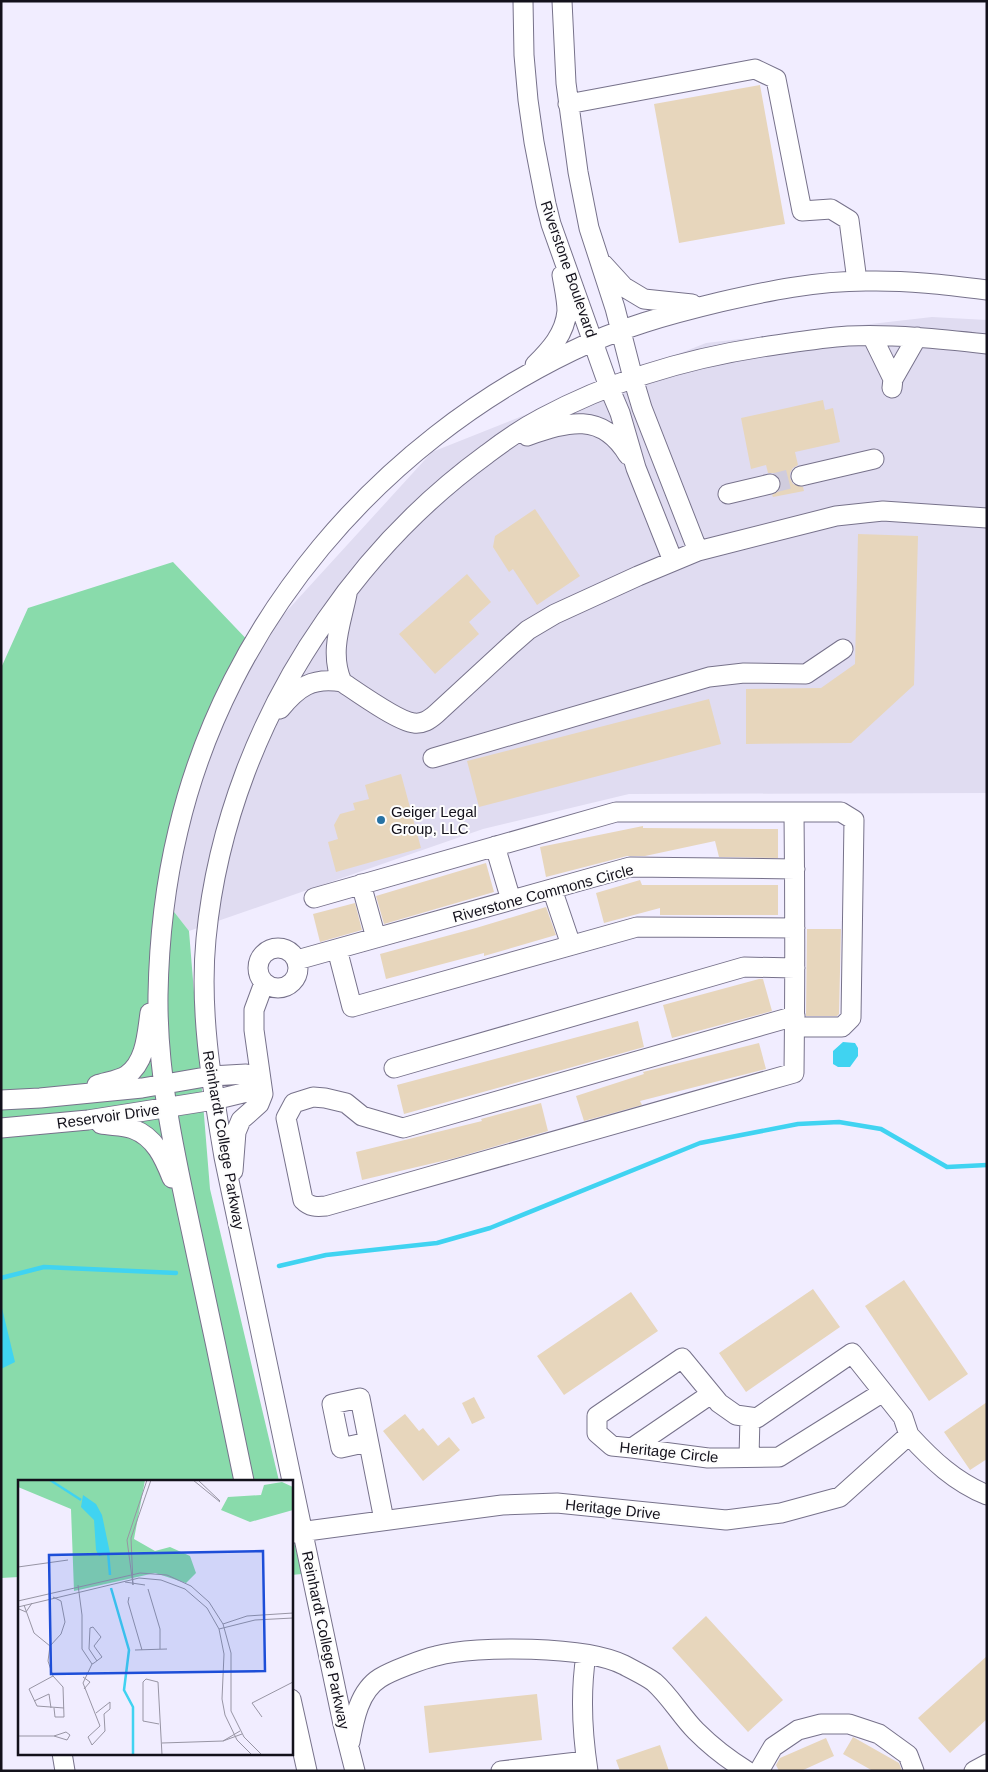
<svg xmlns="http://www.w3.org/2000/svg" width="988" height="1772" font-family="Arial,sans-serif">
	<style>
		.built { fill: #e0dcf1 }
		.green { fill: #89dbab }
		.water { fill: #40d3f1 }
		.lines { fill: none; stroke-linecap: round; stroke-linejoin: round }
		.stream { stroke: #40d3f1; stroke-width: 4.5 }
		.building { fill: #e7d6bc }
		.minor-tunnel { stroke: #d0ccdd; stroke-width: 19; stroke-dasharray: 19 9; stroke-linecap: butt }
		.minor-casing { stroke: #77728b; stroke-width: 21 }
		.minor { stroke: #fff; stroke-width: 19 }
		.poi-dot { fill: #2672a4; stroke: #fdfdfd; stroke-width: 2 }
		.labels { text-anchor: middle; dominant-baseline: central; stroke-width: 4; stroke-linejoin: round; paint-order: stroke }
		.street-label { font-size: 15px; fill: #13111b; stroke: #fdfdfd }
		.poi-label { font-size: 15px; fill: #13111b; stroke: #fdfdfd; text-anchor: start }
		.inset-river { fill: none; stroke: #40d3f1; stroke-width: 2.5 }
		.inset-road { fill: none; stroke: #9895a4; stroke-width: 1 }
		.view { fill: #1d4ed8; fill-opacity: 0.15; stroke: #1d4ed8; stroke-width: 2.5 }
		.inset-edge { fill: none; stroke: #13111b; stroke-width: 2.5 }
	</style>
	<rect width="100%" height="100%" fill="#f1edff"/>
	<path class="built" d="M932,317l55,3v473l-358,1 -146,35 -294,102 -25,-32 26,-116 64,-136 178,-195 274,-109z"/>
	<path class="green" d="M173,562l81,85 -64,136 -26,116 25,32 21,258 69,292h-260v96l-18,1v-910l27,-60z
		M291,1530l11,44 -11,1z"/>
	<path class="water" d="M843,1042l12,1 3,5v8l-8,11h-12l-5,-3v-13z
		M1,1304l14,58 -14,7z"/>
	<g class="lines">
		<path class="stream" d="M279,1266l47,-11 111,-12 53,-15 210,-85 98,-19 41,-2 42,7 66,38 40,-2
			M1,1278l43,-11 132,6"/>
	</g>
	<path class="building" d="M760,85l25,139 -106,19 -25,-139z
		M823,400l2,10 8,-2 7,34 -45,10 3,13 -5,3 -3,5v5l3,6 10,3 1,4 -31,6 -1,-2 5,-3 4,-4v-7l-3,-5 -4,-3h-6l-2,-8 -15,4 -10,-51z
		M535,509l45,67 -43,29 -24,-36 -4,3 -16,-25 2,-11z
		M858,534l60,2 -4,149 -63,58 -105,1v-55l75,-1 34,-24z
		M467,574l24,28 -22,20 10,12 -44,40 -36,-40z
		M709,699l12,45 -242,63 -12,-46z
		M401,774l20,74 -85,24 -8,-30 10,-3 -4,-14 6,-11 15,-4 -2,-7 16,-4 -4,-14z
		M643,826v2l135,1v29l-59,-1 -4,-16 -70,15h-18l-81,21 -6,-30z
		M486,863l8,29 -110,32 -8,-28z
		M640,880l2,5h136v30h-118v-7l-56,15 -8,-30z
		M355,903l7,27 -42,12 -7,-28z
		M546,907l10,28 -72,21v-3l-98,26 -6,-25 96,-26z
		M807,929h34l-2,85 -2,2h-31z
		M759,979h4l9,32 -100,27 -9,-33z
		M638,1021l6,26 -240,67 -7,-29z
		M759,1043l7,26 -126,32 2,4 -58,16 -8,-25 68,-22 -1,-2z
		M541,1103l7,28 -93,27 -93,22 -6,-28 126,-31 -1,-2z
		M904,1280l64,94 -39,27 -64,-95z
		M813,1289l27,38 -94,65 -27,-39z
		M631,1292l27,39 -94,64 -27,-39z
		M474,1397l11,21 -13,6 -10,-21z
		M987,1402v57l-17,11 -26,-38z
		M405,1414l14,17 4,-3 15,18 11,-9 11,13 -37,31 -40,-50z
		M706,1616l77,84 -35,32 -76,-84z
		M987,1656v63l-37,34 -32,-35z
		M537,1694l5,46 -113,13 -5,-47z
		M853,1737l46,26 3,8h-29l-30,-17z
		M826,1738l8,18 -33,15h-22l-3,-6 4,-7z
		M660,1745l9,26h-49l-4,-11z"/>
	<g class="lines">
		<path class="minor-tunnel" d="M770,484l31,-8"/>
		<defs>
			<path id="minor" d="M523,1l1,54 4,45 6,42 12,62 5,20 58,163 11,26 16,55 37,93
				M562,1l4,82 12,89 11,56 26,80 18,70 9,30 56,143
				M568,104l187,-35 21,10 26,132 29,-2 18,11 8,61
				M603,264l21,23 20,12 48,5
				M872,336l21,43
				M535,365c15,-15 30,-31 32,-54 0,-11 -3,-24 -5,-36
				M892,388l1,-9 24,-42
				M527,436c40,-14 75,-25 101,19
				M801,476l73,-17
				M728,494l42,-10
				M342,682c-13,-30 -1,-58 5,-88
				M280,709c18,-22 32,-32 62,-27 15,10 57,40 72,41 9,1 15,-3 22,-9l76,-70 16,-14 27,-16 83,-38 60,-25 138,-35 47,-5 104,7
				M433,758l276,-81 35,-4 62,1 37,-25
				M794,813c1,87 1,173 0,260l-468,133c-10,1 -16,1 -23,-6l-17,-82 8,-15 19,-6 12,1 21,5 16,13 41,12 392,-112
				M495,846l16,54
				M361,884l15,54
				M552,889l19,56
				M314,898l302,-86h225l13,8 -3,198 -9,9h-47
				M258 968a20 20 0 1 1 40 0a20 20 0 1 1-40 0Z
				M337,949l15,58 285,-80 158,1
				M297,960l333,-93 165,2
				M394,1068l350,-101 51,1
				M97,1085c9,-3 23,-5 30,-10 19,-13 20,-42 23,-62
				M1,1100l39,-2 102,-10 69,-12 35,-2 14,6 -13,12 -33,8 -126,20 -87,8
				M101,1124c10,2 23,1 32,5 22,8 31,29 39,49
				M233,1171l3,-39 5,-12 18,-16 4,-10 -9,-64v-20l10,-27
				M909,1435c23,25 46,47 78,60
				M368,1442l-27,6 -9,-44 28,-6 24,122
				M632,1448l79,-54
				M749,1457l1,-40
				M244,1481c-17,-82 -34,-165 -52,-247 -17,-79 -35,-158 -34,-239 1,-55 7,-110 20,-164 49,-210 201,-387 394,-480 47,-23 98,-37 148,-49 48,-11 96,-21 146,-21 40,-1 81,4 121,9
				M292,1533l210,-28 55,-2 169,17 55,-7 59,-16 69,-62 -6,-18 -51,-64 -95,65 -21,-3 -17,-12 -37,-45 -85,58v17l15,13 20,2 76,10 71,-1 104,-65
				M586,1655c-6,39 -4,77 2,116
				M291,1699l16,72
				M350,1742c4,-22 9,-51 30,-64 11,-7 43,-19 56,-22 42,-11 150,-10 188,9 9,5 22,11 30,17 16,14 27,34 42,49 15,15 33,29 51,40
				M62,1753l3,18
				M355,1771l-12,-47 -119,-567c-12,-72 -25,-145 -18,-218 11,-114 54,-225 120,-319 44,-64 98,-120 161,-166 17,-13 36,-26 55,-36 69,-37 143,-59 220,-71 29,-4 57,-9 86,-11 46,-2 93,3 139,8
				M501,1771l85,-10
				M759,1771l14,-24 25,-17 23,-6h28l30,10 29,21 6,16
				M974,1771l13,-7"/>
		</defs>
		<use href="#minor" class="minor-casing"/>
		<use href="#minor" class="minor"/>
	</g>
	<circle class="poi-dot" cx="381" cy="820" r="5"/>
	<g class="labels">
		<g class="street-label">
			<text transform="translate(569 269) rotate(71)">Riverstone Boulevard</text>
			<text transform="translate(543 893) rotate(-15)">Riverstone Commons Circle</text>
			<text transform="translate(108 1116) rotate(-8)">Reservoir Drive</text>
			<text transform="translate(224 1140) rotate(80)">Reinhardt College Parkway</text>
			<text transform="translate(669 1452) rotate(6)">Heritage Circle</text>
			<text transform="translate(613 1509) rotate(6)">Heritage Drive</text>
			<text transform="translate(326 1640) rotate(78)">Reinhardt College Parkway</text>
		</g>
		<g class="poi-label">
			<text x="391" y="811">Geiger Legal<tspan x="391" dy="17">Group, LLC</tspan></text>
		</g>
	</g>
	<g transform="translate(18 1480)">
		<rect width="275" height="275" fill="#f1edff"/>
		<path d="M0,0h127l-11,59 21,12 15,-4 20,9 6,17 -10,10 -31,-10 -81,18 -3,-82 -53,-22zM264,2l11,5v23l-43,12 -29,-12 7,-13 33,-2 3,-10z" fill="#89dbab"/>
		<path d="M65,15l13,9 6,11 8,38 -11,3 -3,-6 -2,-30 -13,-13z" fill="#40d3f1"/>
		<path class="inset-river" d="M32,0l31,20M90,72l2,23M93,108l18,62 -5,40 9,17v48"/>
		<path class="inset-road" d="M129,0l-20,60 6,45 -2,-47 20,-58M175,0l27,22M180,0l22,21M0,87l50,-7M107,102l20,3M60,105l4,30v34l10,15 2,-1 8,-6 -8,-11 7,-9 -8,-10 -3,1 -1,21 8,12M130,109l12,40v20M35,117l8,4 4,21 -4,12 -11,12 -2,15 5,15 10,11 1,30h-9l-1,-9M111,117l-1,5 14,48M0,121l122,-28 27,2 24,11 18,16 14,22 8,29v58l13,26 18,18M6,125l10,28 16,13M0,127l121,-29 22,2 24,9 22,19 12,21 5,25 -2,45 3,16 12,25 15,15M1,129l7,3 6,-9M205,144l24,-8 46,-3M201,149l36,-9 38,-2M117,170l32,-1M74,184l-9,19 17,43 -12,11 4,8 13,-14 -1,-17 6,-5v-7l-14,11M35,196l-24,13 8,17 27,2M65,197l7,5 -6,7M16,221l15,-7 2,14M244,237l-10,-14 41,-21M141,244l-16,-3v-39l3,-3 12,3 4,73M222,251l-17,10 19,-7M48,252l4,3 -3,5 -13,-4zM0,256h36M144,263l61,-2"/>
		<path class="view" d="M245,71l2,120 -214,3 -2,-119z"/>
		<rect width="275" height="275" class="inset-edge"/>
	</g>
	<rect width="988" height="1772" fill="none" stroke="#13111b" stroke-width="5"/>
</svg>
